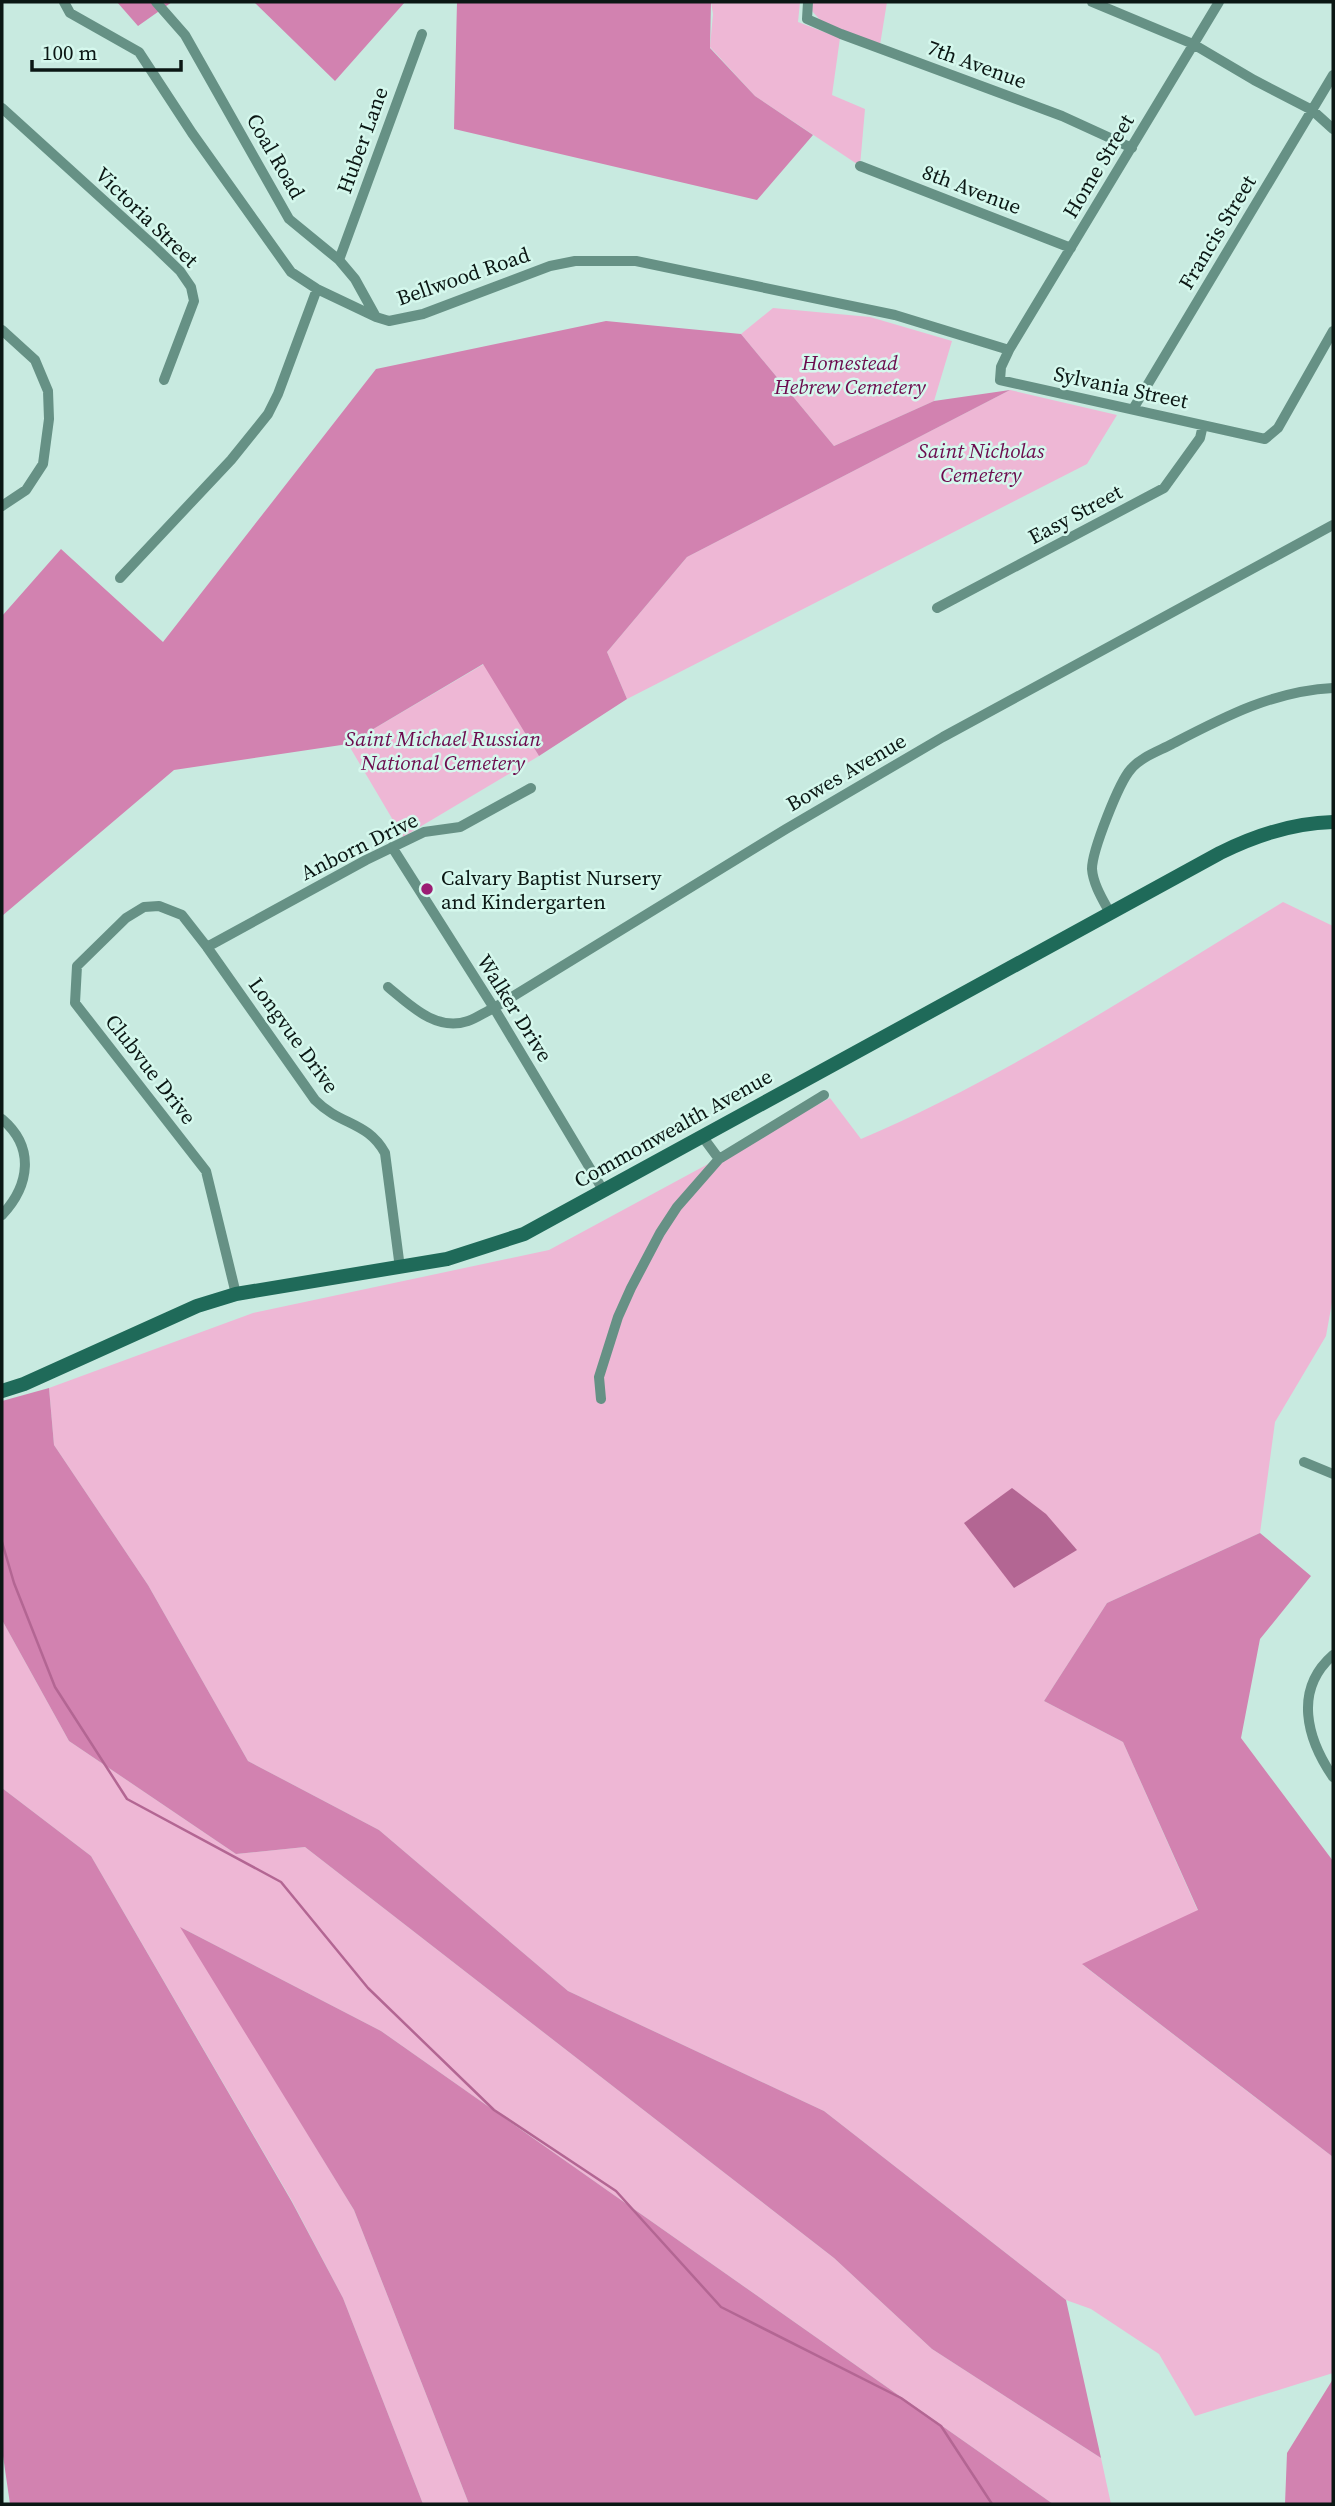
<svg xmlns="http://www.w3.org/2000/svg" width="1335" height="2506" font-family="'Source Serif 4',serif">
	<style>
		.green { fill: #eeb7d5 }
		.forest { fill: #d282b0 }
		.water { fill: #b36693 }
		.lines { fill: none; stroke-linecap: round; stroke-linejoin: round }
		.stream { stroke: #b36693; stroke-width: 2.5 }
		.street { stroke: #669185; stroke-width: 10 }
		.secondary { stroke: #1f6a59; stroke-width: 14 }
		.poi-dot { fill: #9b1d73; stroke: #d5f8ed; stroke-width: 2.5 }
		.labels { text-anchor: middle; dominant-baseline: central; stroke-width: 5; stroke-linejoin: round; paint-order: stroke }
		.street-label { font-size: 21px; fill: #0b1714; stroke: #d5f8ed }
		.park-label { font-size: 21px; font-style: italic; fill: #6c0b4e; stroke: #d5f8ed }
		.poi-label { font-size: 21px; fill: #0b1714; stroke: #d5f8ed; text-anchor: start }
	</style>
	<rect width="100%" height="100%" fill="#c8eae0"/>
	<path class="green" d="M711,2h89l-2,20 42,16 -8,57 33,14 -5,57 -105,-70 -45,-49 3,-33z
		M812,2h75l-7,43 -59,-24 -9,-10z
		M773,308l97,9 82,24 -18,60 -100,45 -93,-112z
		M1010,390l107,25 -30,49 -460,235 -20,-47 80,-95z
		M484,664l55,92 -136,81 -55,-93z
		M1283,902l50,24v371l-7,39 -51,86 -15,111 -153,70 -63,98 79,41 75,169 -115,54 250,192v216l-138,43 -36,-62 -68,-45 -25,-9 -242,-189 -256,-120 -189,-161 -131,-69 -100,-176 -94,-140 -5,-57 204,-75 296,-63 281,-152 31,41c149,-64 284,-153 422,-237z
		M2,1620l67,121 167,113 69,-7 529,411 98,91 169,109 10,46h-58l-672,-473 -199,-103 172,282 115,294h-46l-80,-206 -51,-97 -201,-345 -89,-68z"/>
	<path class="forest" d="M117,2h55l-34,24z
		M254,2h151l-70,79z
		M457,2h254l-1,46 45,48 58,39 -56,65 -303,-71z
		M606,321l135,13 93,112 100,-45 76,-11 -323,167 -80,95 20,47 -88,57 -56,-92 -135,80 -174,26 -172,146v-300l59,-67 102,93 213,-273z
		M49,1388l5,57 94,140 100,176 131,69 189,161 256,120 242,189 35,158 -169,-109 -98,-91 -529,-411 -69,7 -167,-113 -67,-121v-219z
		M1260,1533l51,43 -51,63 -19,99 92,123v296l-251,-193 116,-54 -75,-168 -79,-41 63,-98z
		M2,1788l89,68 201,346 51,96 80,206h-413l-8,-55z
		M180,1927l201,104 672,473h-584l-115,-294z
		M1333,2379v125h-48l2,-51z"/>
	<path class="water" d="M1012,1488l34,26 31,36 -63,38 -50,-65z"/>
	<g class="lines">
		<path class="stream" d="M2,1542l12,41 41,104 72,112 154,83 87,106 126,122 122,81 105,116 180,91 40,28 51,78"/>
		<path class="street" d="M64,2l6,11 69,39 53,81 99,139 26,17 59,28 13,4 34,-7 127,-48 25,-5h61l259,54 114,35
			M156,2l29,33 104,184 50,41 16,19 21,38
			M808,2l-1,17 34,15 221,82 70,32
			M1092,2l101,42 61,36 58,30 21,19
			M1219,2l-210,348 -8,17 -1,13 265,59 13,-11 55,-97
			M2,108l151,137 27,26 11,16 3,14 -30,79
			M860,166l211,82
			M339,260l83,-226
			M2,330l33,30 13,31 1,28 -6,45 -17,26 -24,16
			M1133,409l200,-334
			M120,578l111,-118 37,-46 10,-20 39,-105
			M937,608l227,-120 36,-50 3,-13
			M392,847l102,161 109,182
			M1110,913c-7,-13 -17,-29 -18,-44 0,-18 27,-87 39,-100 10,-12 28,-18 41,-25 52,-27 101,-53 161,-56
			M207,947l159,-87 58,-28 36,-5 71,-39
			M388,987c22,18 48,45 80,34 9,-3 17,-9 26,-13l292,-179 157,-92 390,-212
			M2,1119c33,28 28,66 0,96
			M719,1159l105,-64
			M236,1294l-30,-123 -131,-168 2,-37 49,-48 18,-11 15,-1 23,9 25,32 108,153c26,26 52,21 70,53l15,115
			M601,1399l-2,-22 19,-60 13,-29 29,-55 17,-26 42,-48 -17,-23
			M1304,1462l29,12
			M1333,1655c-40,35 -26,84 0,122"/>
		<path class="secondary" d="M2,1391l22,-7 173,-78 39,-12 211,-35 77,-25 696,-381c36,-18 72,-30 113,-31"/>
	</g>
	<circle class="poi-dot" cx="427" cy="889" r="7"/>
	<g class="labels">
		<g class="street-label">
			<text transform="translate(977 64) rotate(20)">7th Avenue</text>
			<text transform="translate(362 140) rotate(-70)">Huber Lane</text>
			<text transform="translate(276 156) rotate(60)">Coal Road</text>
			<text transform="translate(1098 166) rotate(-59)">Home Street</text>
			<text transform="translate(972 189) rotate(21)">8th Avenue</text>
			<text transform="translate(147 217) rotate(44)">Victoria Street</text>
			<text transform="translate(1217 232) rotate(-59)">Francis Street</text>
			<text transform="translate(463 276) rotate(-19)">Bellwood Road</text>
			<text transform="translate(1121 387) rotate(12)">Sylvania Street</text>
			<text transform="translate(1075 514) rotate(-28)">Easy Street</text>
			<text transform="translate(846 772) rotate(-30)">Bowes Avenue</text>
			<text transform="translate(359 846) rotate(-26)">Anborn Drive</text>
			<text transform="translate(515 1008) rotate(58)">Walker Drive</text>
			<text transform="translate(294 1035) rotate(54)">Longvue Drive</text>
			<text transform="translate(151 1069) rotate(52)">Clubvue Drive</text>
			<text transform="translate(673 1128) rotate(-29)">Commonwealth Avenue</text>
		</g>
		<g class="park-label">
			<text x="850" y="362">Homestead<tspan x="850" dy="24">Hebrew Cemetery</tspan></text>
			<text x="981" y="450">Saint Nicholas<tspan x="981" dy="24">Cemetery</tspan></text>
			<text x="443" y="738">Saint Michael Russian<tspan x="443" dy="24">National Cemetery</tspan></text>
		</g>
		<g class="poi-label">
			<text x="441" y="877">Calvary Baptist Nursery<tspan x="441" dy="24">and Kindergarten</tspan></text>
		</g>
	</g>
	<rect width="1335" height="2506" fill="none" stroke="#0b1714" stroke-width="7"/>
	<path d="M32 60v10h149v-10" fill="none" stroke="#0b1714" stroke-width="3.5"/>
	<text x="42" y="60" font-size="21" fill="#0b1714" stroke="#d5f8ed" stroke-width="5" paint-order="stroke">100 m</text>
</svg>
